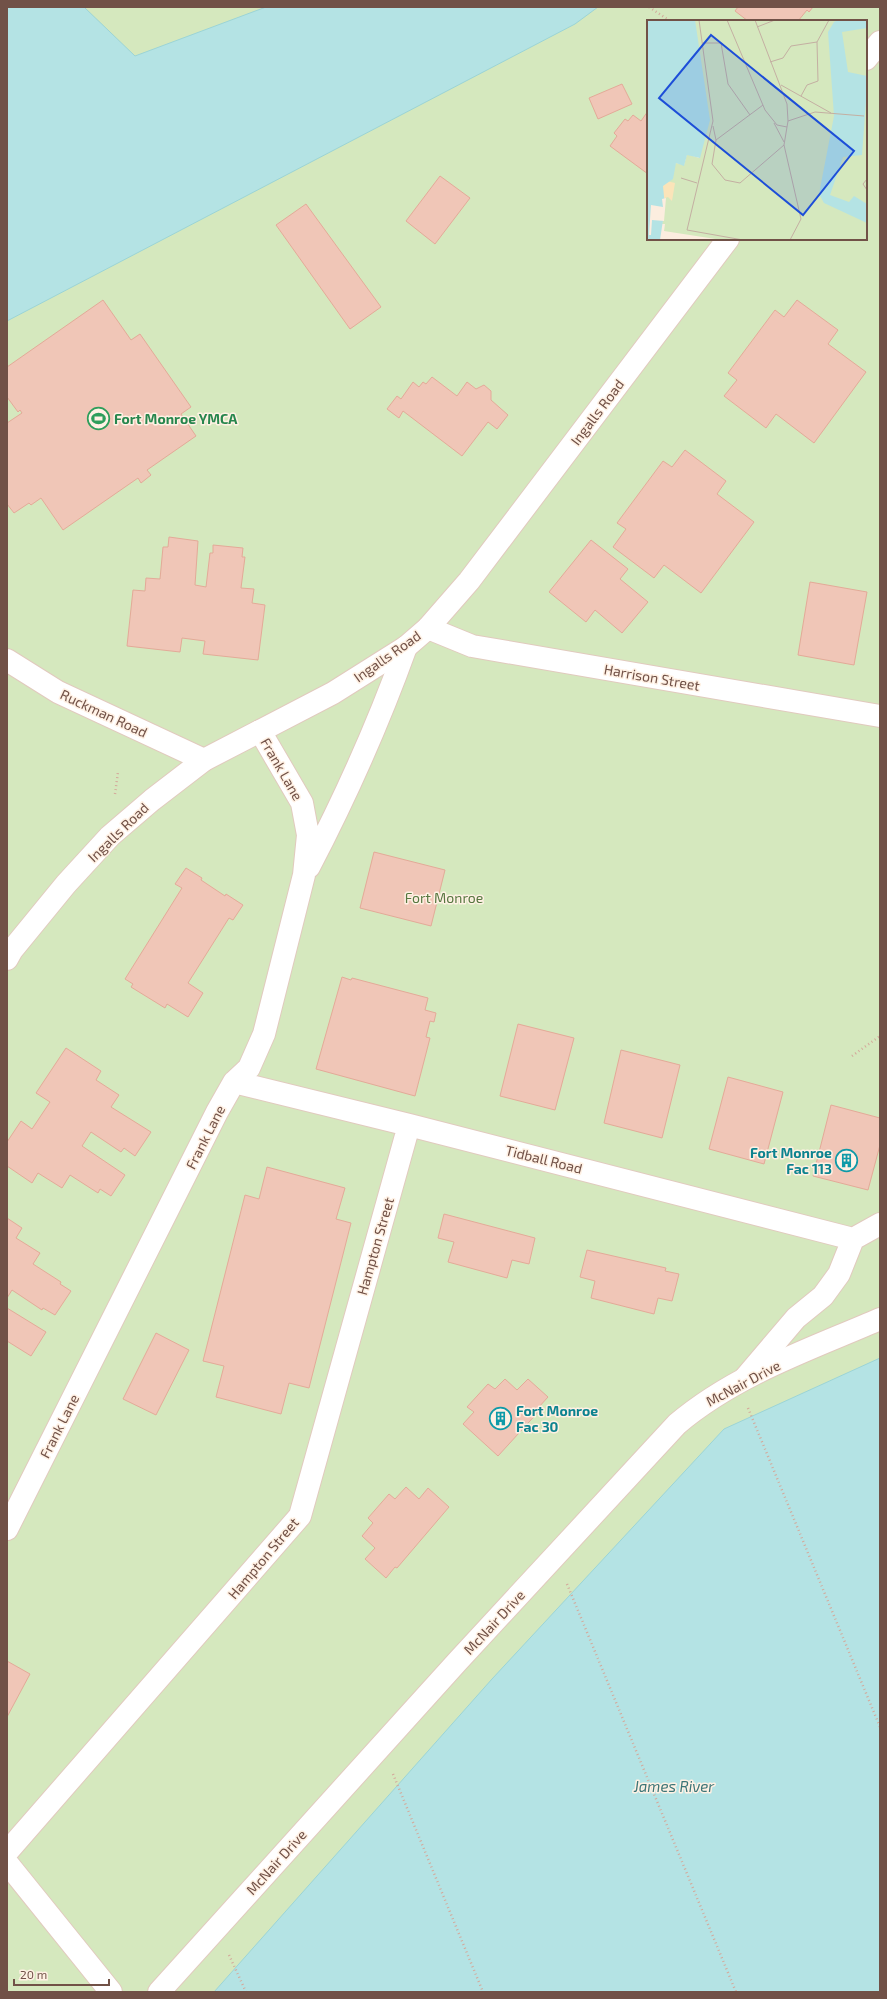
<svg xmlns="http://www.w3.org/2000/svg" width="887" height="1999" font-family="'Exo 2',sans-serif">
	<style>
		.green { fill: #d5e8be; fill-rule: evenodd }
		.water { fill: #b4e3e4; stroke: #9bd4d6 }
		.building { fill: #f0c6b7; stroke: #e3aa98 }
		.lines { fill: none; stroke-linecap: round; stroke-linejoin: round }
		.minor-casing { stroke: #e1cabe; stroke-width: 24 }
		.tertiary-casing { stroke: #e1cabe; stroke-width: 24 }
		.path { stroke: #d4a99b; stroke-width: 2.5; stroke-dasharray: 1 3; stroke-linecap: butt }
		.minor { stroke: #fff; stroke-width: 22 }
		.tertiary { stroke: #fff; stroke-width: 22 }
		.labels { text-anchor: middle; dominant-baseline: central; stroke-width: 3; stroke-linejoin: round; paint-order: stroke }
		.street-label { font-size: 14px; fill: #715147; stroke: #fff1e4 }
		.leisure-label { font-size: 14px; font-weight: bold; fill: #27864d; stroke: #fff1e4; text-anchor: start }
		.park-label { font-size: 14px; fill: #577740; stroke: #fff1e4 }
		.culture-label { font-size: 14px; font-weight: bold; fill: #0d838f; stroke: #fff1e4; text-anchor: end }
		.water-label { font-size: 15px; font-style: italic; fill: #3c7577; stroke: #fff1e4 }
		.inset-road { fill: none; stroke: #c4afa2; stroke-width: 1 }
		.view { fill: #1d4ed8; fill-opacity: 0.15; stroke: #1d4ed8; stroke-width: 2 }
		.inset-edge { fill: none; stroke: #715147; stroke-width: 2 }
	</style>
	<rect width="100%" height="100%" fill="#fceddf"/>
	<path class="green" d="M7,7h873v1548l-341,437h-532zM648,21h218v218h-218z"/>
	<path class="water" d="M7,7h77l51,49 131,-49h332l-23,17 -568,297z
		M880,1358v634h-666l278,-313 232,-250z"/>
	<path class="building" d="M738,7h75l-4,5 -2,-2 -9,11h-50l-13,-10z
		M622,84l10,20 -34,15 -9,-21z
		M648,111v63l-38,-28 7,-10 -3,-3 11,-14 3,2 5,-6 8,6z
		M440,176l30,22 -35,46 -29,-23z
		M306,204l75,103 -31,22 -74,-104z
		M103,300l28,40 9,-6 51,73 -10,7 15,22 -49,34 4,5 -10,8 -3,-5 -75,52 -22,-32 -10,7 -2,-2 -15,10 -7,-9v-81l15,-10 -2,-3 -2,2 -11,-15v-30z
		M797,300l41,30 -10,14 38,28 -52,71 -38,-29 -10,14 -42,-32 13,-16 -9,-7 47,-63 9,7z
		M432,377l25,19 10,-14 9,7 8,-4 7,6v9l17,15 -11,14 -9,-7 -26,34 -59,-45 -4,7 -12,-9 10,-13 4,3 12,-17 6,5 4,-5 3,2z
		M685,450l41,31 -9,13 37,28 -53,71 -37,-28 -10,13 -41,-31 13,-18 -9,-6 46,-62 9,6z
		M169,537l29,4 -3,44 11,2 4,-34h3v-8l30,3 -1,9h3l-4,31 13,1 -2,14 13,2 -7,55 -55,-6 2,-13 -23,-3 -2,14 -53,-6 6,-56 12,1 1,-13 14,1 3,-32h5z
		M591,540l37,29 -8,10 28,23 -26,31 -27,-23 -9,12 -37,-30z
		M810,582l57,10 -13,73 -56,-10z
		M374,852l71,18 -14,56 -71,-18z
		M186,868l16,10 -1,2 24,16 1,-2 17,11 -10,15 -4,-2 -41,65 15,10 -15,24 -21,-13 -2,4 -34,-21 2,-3 -8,-5 57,-91 -7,-4z
		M342,977l9,3 1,-2 76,20 -3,12 11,3 -2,9 -4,-1 -4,16 4,1 -15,58 -99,-27z
		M518,1024l56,14 -19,72 -55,-14z
		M66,1048l35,23 -5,9 23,15 -8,12 40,25 -16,24 -11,-8 -3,4 -30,-20 -9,14 43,29 -14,21 -11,-7 -2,4 -28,-18 -8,13 -24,-15 -6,10 -25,-17v-24l14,-21 11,8 18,-27 -14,-9z
		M621,1050l59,15 -18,73 -58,-15z
		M728,1077l55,15 -19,72 -55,-15z
		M831,1105l49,13v27l-12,45 -55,-14z
		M267,1167l78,21 -9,31 15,4 -42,165 -20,-5 -8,31 -65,-17 8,-31 -21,-5 42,-166 14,4z
		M444,1214l91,24 -6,26 -17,-4 -5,18 -59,-16 6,-20 -16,-4z
		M7,1218l15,10 -6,10 24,15 -7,11 28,18 -1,2 11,7 -16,24 -12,-7 -1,2 -30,-20 -5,8z
		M587,1250l79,18 -1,3 14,3 -7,27 -14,-3 -4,16 -63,-16 4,-17 -15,-4z
		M7,1308l39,24 -15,24 -24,-15z
		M156,1333l33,17 -33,65 -33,-16z
		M505,1379l12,11 11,-11 20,18 -10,11 2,2 -42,46 -35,-32 11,-12 -7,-5 21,-23 7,5z
		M406,1487l13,12 9,-11 21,19 -52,61 -2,-1 -9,11 -21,-19 10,-11 -13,-12 11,-13 -5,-5 21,-24 6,5z
		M7,1661l23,13 -23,43z"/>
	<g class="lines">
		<defs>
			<path id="minor" d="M428,628l44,18 408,70
				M7,660l51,32 146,68
				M309,867c37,-71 70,-145 97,-220
				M234,1082l175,43 444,114
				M745,1378l51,-60 27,-22 16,-22 14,-35 27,-15
				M7,1529l210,-417 17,-30 15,-14 15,-34 40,-159 4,-40 -6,-32 -42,-72
				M7,1852l293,-336 109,-391
				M7,1863l104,129"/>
			<path id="tertiary" d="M866,59l14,-17
				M7,959l5,-9 54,-66 44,-48 42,-36 52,-40 129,-67 73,-46 22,-19 41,-47 259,-342
				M159,1992l298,-330 220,-238c59,-50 134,-75 203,-105"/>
		</defs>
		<use href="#minor" class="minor-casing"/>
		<use href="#tertiary" class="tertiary-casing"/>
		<path class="path" d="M649,7l21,14
			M115,794l3,-22
			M852,1056l28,-20
			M748,1408l132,319
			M567,1584l169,408
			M393,1774l90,218
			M229,1955l17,37"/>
		<use href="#minor" class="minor"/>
		<use href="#tertiary" class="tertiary"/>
	</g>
	<defs>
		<symbol id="stadium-ring" viewBox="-11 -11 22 22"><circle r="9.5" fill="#fff1e4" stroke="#2e9e5b" stroke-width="1.5"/><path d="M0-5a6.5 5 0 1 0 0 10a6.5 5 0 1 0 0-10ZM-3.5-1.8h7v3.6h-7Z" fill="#2e9e5b"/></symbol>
		<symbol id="building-ring" viewBox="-11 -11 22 22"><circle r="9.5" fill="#fff1e4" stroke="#0f9aa8" stroke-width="1.5"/><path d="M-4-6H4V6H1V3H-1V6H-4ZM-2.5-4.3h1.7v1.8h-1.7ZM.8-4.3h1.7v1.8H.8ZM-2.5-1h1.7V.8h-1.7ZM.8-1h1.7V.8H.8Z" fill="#0f9aa8"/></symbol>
	</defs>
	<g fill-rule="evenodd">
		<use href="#stadium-ring" x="86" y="406" width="25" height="25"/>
		<use href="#building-ring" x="834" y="1148" width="25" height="25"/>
		<use href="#building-ring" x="488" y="1406" width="25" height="25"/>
	</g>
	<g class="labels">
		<g class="street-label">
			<text transform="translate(597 412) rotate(-53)">Ingalls Road</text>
			<text transform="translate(387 656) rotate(-35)">Ingalls Road</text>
			<text transform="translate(652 677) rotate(10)">Harrison Street</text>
			<text transform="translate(104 713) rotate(25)">Ruckman Road</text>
			<text transform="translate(282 769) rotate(60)">Frank Lane</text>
			<text transform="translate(118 832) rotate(-44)">Ingalls Road</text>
			<text transform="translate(205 1137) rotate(-63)">Frank Lane</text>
			<text transform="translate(544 1159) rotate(14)">Tidball Road</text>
			<text transform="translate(375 1246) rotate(-74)">Hampton Street</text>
			<text transform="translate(743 1383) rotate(-28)">McNair Drive</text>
			<text transform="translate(59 1426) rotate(-63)">Frank Lane</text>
			<text transform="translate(263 1558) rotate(-50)">Hampton Street</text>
			<text transform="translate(494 1622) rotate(-47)">McNair Drive</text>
			<text transform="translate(276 1862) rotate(-48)">McNair Drive</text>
		</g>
		<g class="leisure-label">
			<text x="114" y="418">Fort Monroe YMCA</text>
		</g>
		<g class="park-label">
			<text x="444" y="897">Fort Monroe</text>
		</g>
		<g class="culture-label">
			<text x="832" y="1152">Fort Monroe<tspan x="832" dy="16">Fac 113</tspan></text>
			<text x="516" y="1410" text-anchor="start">Fort Monroe<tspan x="516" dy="16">Fac 30</tspan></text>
		</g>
		<g class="water-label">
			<text x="674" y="1786">James River</text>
		</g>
	</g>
	<g transform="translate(647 20)">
		<rect width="220" height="220" fill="#fceddf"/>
		<path d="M21,0h199v220h-145l-58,-9 1,-7h-3l3,-17 -2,-21 13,-23 8,2 3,-11 12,4z" fill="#d5e8be"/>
		<path d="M16,160l12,3 -3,18 -4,-4 -6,2v7z" fill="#fbe4b9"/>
		<path d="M0,0h48l15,100 -10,38 -13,-3 -3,11 -8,-3 -3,16 -10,7 2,21 -5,33h-13zM191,0h29v8l-25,4 6,40 19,4v12l-5,67 -19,2 -13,38 19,7 5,-6 13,8v19l-43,-20 -5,-9 15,-78 -6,-84 6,-10z" fill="#b4e3e4"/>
		<path d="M19,178l-2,23 -12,-1 -1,15h-2l2,-30 12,2 -1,-8z" fill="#fceddf"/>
		<path class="inset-road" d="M52,0l14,101 -26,109 56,10M80,0l38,90 12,15 10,2M108,0l32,84 1,17 -4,24 17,74 -11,21M110,7l18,-7M55,23h19l7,41 22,31M123,42l13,-4 8,-12 26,-4M134,65l50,28M154,76l6,-11 11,-4 -1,-39 12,-22M141,101l27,-9 49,4M127,103l10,19M66,106l3,14 -4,24 13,16 15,3 44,-38M69,120l47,-35M34,158l16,5M220,159l-4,5 4,6"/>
		<path class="view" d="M64,15l143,116 -51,64 -144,-117z"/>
		<rect width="220" height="220" class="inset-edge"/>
	</g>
	<rect width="887" height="1999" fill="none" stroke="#715147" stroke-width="16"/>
	<path d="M14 1979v6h95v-6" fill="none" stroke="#715147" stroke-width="2"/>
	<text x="20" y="1979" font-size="12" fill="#715147" stroke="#fff1e4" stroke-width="3" paint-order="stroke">20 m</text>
</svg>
